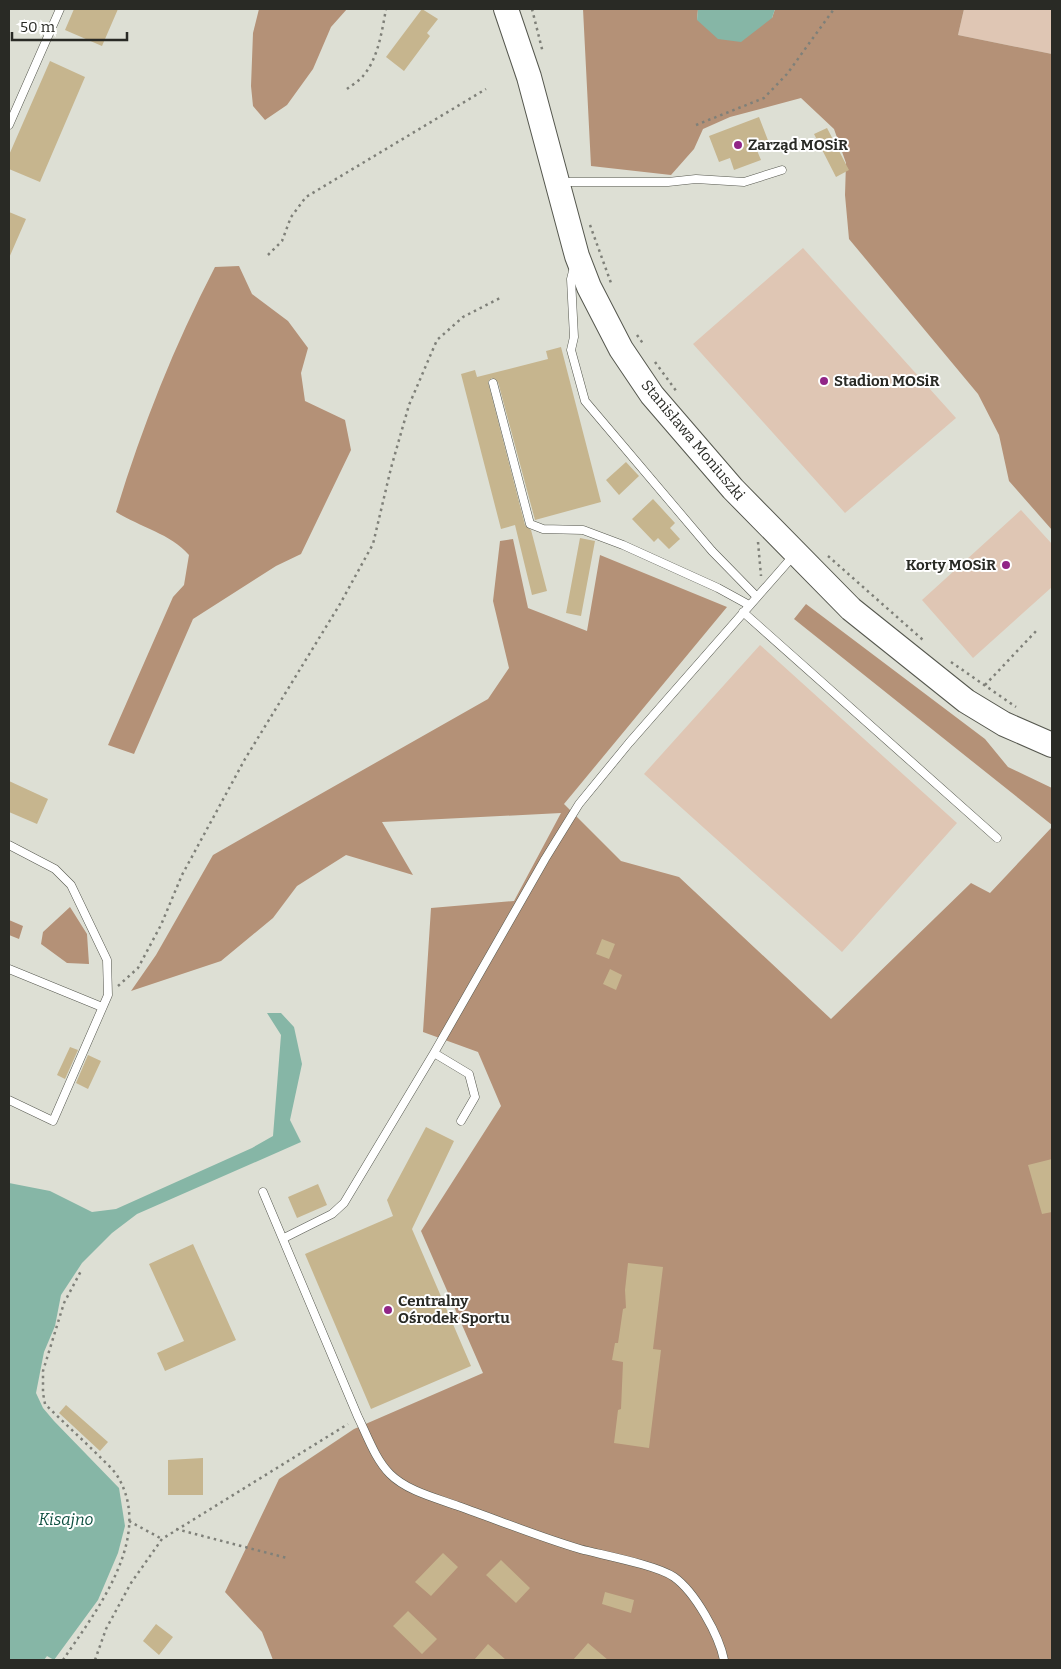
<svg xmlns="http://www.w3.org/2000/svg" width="1061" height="1669" font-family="Bitter,serif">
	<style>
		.green { fill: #dfc6b4 }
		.forest { fill: #b49177 }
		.water { fill: #86b6a6 }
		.building { fill: #c6b58e }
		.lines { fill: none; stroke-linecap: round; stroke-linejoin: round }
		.service-casing { stroke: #55574e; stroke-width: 9 }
		.primary-casing { stroke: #55574e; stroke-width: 26 }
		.path { stroke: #7f8079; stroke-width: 2.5; stroke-dasharray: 2.5 4; stroke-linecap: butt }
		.service { stroke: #fff; stroke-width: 8 }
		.primary { stroke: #fff; stroke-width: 24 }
		.poi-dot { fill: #912587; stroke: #fff; stroke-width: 2 }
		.labels { text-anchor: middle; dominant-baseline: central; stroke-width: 4; stroke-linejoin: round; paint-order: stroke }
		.poi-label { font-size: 15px; font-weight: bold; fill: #292a25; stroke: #fff; text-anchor: start }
		.street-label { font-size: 15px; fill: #292a25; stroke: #fff }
		.water-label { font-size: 16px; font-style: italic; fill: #105142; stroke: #fff }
	</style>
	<rect width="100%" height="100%" fill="#dddfd4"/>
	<path class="green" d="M964,9h88v45l-94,-19z
		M803,248l153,170 -111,95 -152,-169z
		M1021,510l31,34v43l-79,71 -51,-58z
		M760,645l197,178 -115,129 -198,-178z"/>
	<path class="forest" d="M259,9h88l-16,18 -18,42 -26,36 -22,15 -12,-14 -2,-20 2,-53z
		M583,9h115l-1,11 75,-2 3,-9h189l-6,26 94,19v476l-43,-49 -10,-46 -21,-41 -129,-155 -4,-44 1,-32 -12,-34 -33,-31 -71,19 -27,12 -9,20 -23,26 -80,-9z
		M239,266l13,28 36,27 20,27 -7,25 4,28 40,19 6,30 -50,104 -25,12 -83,53 -59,135 -26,-9 65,-148 11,-12 5,-30c-18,-21 -49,-28 -73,-43 26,-85 58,-166 99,-245z
		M513,539l15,69 59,23 13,-76 127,52 -163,197 57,57 58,16 152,142 140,-136 19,10 62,-66v833h-779l-11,-28 -37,-40 54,-113 75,-50 129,-56 -62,-142 80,-125 -23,-54 -55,-20 8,-124 83,-7 47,-88 -179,9 31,53 -67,-20 -49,31 -24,32 -52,43 -90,30 25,-36 57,-100 275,-156 21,-31 -16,-67 7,-60z
		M806,604l179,135 23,28 44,21v37l-258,-206z
		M70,907l17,27 2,30 -22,-1 -26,-19 2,-12z
		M9,920l14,6 -4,13 -10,-4z"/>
	<path class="water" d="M698,9h77l-3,9 -31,24 -23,-3 -21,-19z
		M267,1013h14l13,14 8,37 -12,56 11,22 -164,72 -25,19 -30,30 -21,32 -6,31 -11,26 -8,41 7,15 11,13 65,67 6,38 -7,27 -20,47 -44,60 -7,-4 -3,4h-35v-477l41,8 42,21 24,-3 136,-61 21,-12 8,-101z"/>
	<path class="building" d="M74,9h44l-16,37 -37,-16z
		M422,9l16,10 -11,14 3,3 -26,35 -18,-14z
		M50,61l35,16 -45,105 -31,-13v-14z
		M759,117l10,26 -13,5 5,12 -27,10 -4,-12 -11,4 -10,-26z
		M827,128l22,42 -13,7 -22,-43z
		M9,212l17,7 -17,39z
		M561,347l40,155 -66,18 -37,-138 -6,-4 -4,4 37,143 6,5 16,61 -15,4 -17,-70 -14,4 -40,-155 14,-4 2,7 71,-18 -2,-8z
		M626,462l13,14 -20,19 -13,-15z
		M653,499l22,24 -5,5 10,11 -11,10 -11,-11 -4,4 -22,-23z
		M580,538l15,3 -14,75 -15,-3z
		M9,781l39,18 -11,25 -28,-12z
		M602,939l13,5 -6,15 -13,-5z
		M610,969l12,6 -6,15 -13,-6z
		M70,1047l8,3 -13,29 -8,-4z
		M88,1055l13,6 -13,28 -12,-6z
		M426,1127l28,14 -42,88 59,137 -100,43 -66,-155 88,-38 -6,-16z
		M1052,1159v53l-10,2 -14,-49z
		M318,1184l9,21 -30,13 -9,-21z
		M193,1244l43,96 -71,31 -8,-18 27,-12 -35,-77z
		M628,1263l35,4 -10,82 8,1 -12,98 -35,-5 4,-33 3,-1 2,-47 -11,-2 3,-17h3l5,-34 3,-1 -1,-18z
		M66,1405l42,37 -8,9 -41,-38z
		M203,1458v37h-35v-35z
		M443,1553l15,14 -27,29 -16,-14z
		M501,1560l29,28 -14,15 -30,-28z
		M605,1592l29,8 -3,13 -29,-9z
		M408,1611l29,28 -15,15 -29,-28z
		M156,1624l17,13 -14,18 -16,-14z
		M588,1643l20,17h-35z
		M488,1644l18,16h-32z"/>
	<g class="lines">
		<defs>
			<path id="service" d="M9,125l51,-116
				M560,182h108l28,-3 48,3 38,-12
				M574,267l-3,12 3,58 -3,13 14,51 127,150 45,46
				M493,383l37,141 13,5 40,1 40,15 95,43 31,17
				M743,612l254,226
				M9,845l46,24 16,16 36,75 1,35 -55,126 -44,-21
				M9,969l93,38
				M434,1053l35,21 6,23 -14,24
				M263,1192l95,225c9,18 17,42 32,57 17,17 46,24 68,32 40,14 81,31 122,43 22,6 77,16 94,28 21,15 45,58 50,83
				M284,1238l48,-24 12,-11 90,-150 111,-194 34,-55 50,-61 165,-188"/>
			<path id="primary" d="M506,9l23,68 48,179 12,31 32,62 31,46 81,94 118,120 115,92 38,23 48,21"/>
		</defs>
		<use href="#service" class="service-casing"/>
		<use href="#primary" class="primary-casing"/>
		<path class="path" d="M532,9l11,44
			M347,89c5,-4 12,-8 16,-13 15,-17 19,-45 23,-67
			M696,125l68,-27 23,-24 47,-65
			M590,225l21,58
			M268,255l14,-14 9,-24 15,-20 180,-108
			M637,335l7,10
			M655,362l22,30
			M758,542l3,34
			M828,556l95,84
			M951,662l65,45
			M985,685l53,-56
			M118,986l20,-18 23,-43 21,-50 63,-116 95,-155 33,-60 18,-76 18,-63 28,-65 26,-23 37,-19
			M129,1521l33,18
			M176,1529l111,29
			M63,1660c33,-49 91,-122 55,-183 -4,-7 -12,-14 -18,-20 -18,-18 -37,-35 -55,-53l-2,-11v-22l21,-68 18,-34
			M95,1660l11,-31 25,-46 31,-44 186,-115"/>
		<use href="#service" class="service"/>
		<use href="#primary" class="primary"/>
	</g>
	<g class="poi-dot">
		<circle cx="738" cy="145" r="5"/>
		<circle cx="824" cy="381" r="5"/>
		<circle cx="1006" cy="565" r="5"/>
		<circle cx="388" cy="1310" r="5"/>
	</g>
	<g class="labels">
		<g class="poi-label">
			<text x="748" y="145">Zarząd MOSiR</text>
			<text x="834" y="381">Stadion MOSiR</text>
			<text x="996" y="565" text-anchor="end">Korty MOSiR</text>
			<text x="398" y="1301">Centralny<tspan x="398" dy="17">Ośrodek Sportu</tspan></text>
		</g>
		<g class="street-label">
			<text transform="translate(693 440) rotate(50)">Stanisława Moniuszki</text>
		</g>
		<g class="water-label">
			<text x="66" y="1519">Kisajno</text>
		</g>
	</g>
	<rect width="1061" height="1669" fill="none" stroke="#292a25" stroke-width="20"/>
	<path d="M12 32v8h115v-8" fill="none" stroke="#292a25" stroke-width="2.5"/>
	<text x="20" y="32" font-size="15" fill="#292a25" stroke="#ffffff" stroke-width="4" paint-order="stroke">50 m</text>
</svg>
